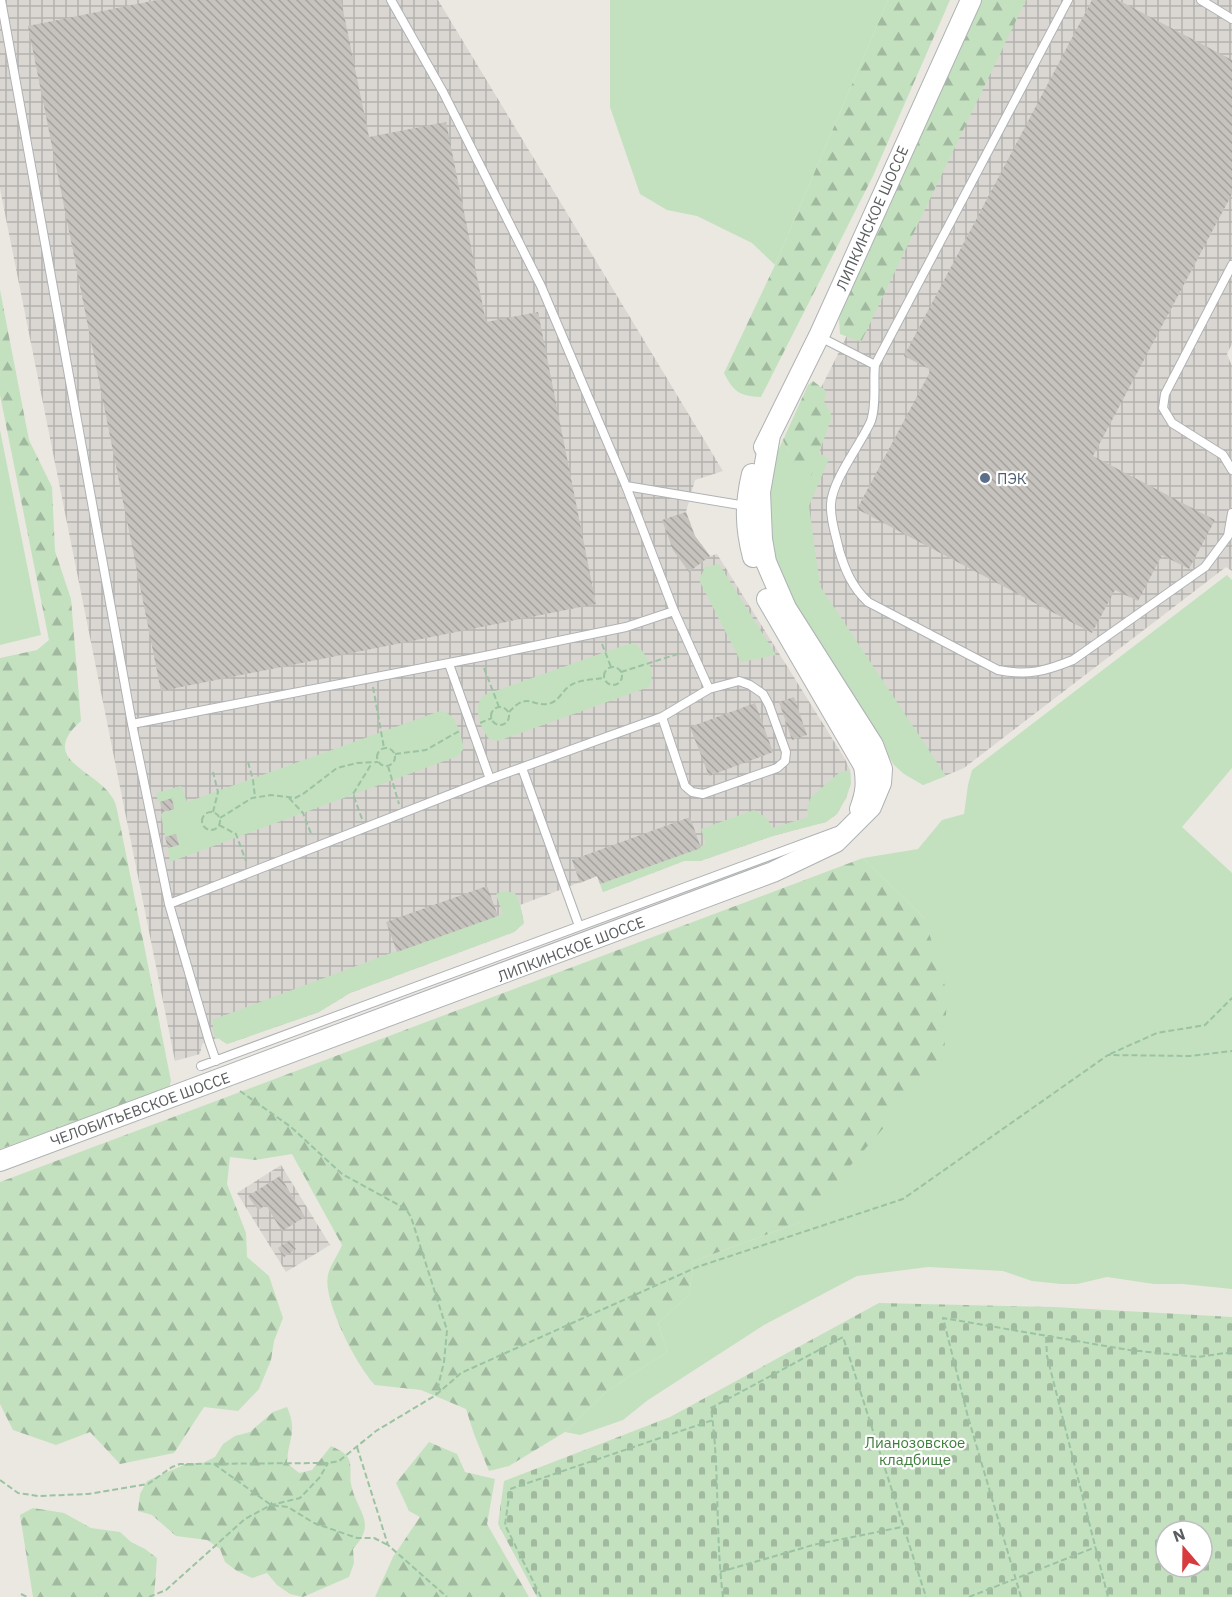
<svg xmlns="http://www.w3.org/2000/svg" width="1232" height="1597" font-family="'IBM Plex Sans',sans-serif">
	<style>
		.industrial { fill: url(#industrial-grid) }
		.green { fill: #c3e1bf }
		.forest { fill: url(#forest-firs) }
		.cemetery { fill: url(#cemetery-stones); fill-rule: evenodd }
		.building { fill: url(#building-back-hatch) }
		.lines { fill: none; stroke-linecap: round; stroke-linejoin: round }
		.service-casing { stroke: #afb2b5; stroke-width: 10 }
		.tertiary-casing { stroke: #afb2b5; stroke-width: 22 }
		.path { stroke: #9bc3a2; stroke-width: 2; stroke-dasharray: 6 3; stroke-linecap: butt }
		.service { stroke: #fff; stroke-width: 8 }
		.tertiary { stroke: #fff; stroke-width: 20 }
		.service-dot { fill: #5c6f8a; stroke: #fff; stroke-width: 2 }
		.labels { text-anchor: middle; dominant-baseline: central; stroke-width: 4.5; stroke-linejoin: round; paint-order: stroke }
		.street-label { font-size: 15px; fill: #5a5d60; stroke: #fff }
		.service-label { font-size: 15px; fill: #4e5e75; stroke: #fff; text-anchor: start }
		.park-label { font-size: 15px; fill: #3f7d3c; stroke: #fff }
	</style>
	<defs>
		<pattern id="industrial-grid" width="8" height="8" patternUnits="userSpaceOnUse" patternTransform="scale(1.5)"><rect width="8" height="8" fill="#dad7d3"/><path d="M0 4h8M4 0v8" fill="none" stroke="#b4b2af"/></pattern>
		<pattern id="forest-firs" width="22" height="20" patternUnits="userSpaceOnUse" patternTransform="scale(1.5)"><rect width="22" height="20" fill="#c3e1bf"/><path d="M5 1l3.5 6h-7zM16 11l3.5 6h-7z" fill="#a1ba9f"/></pattern>
		<pattern id="cemetery-stones" width="16" height="16" patternUnits="userSpaceOnUse" patternTransform="scale(1.5)"><rect width="16" height="16" fill="#c3e1bf"/><path d="M2 7V4a2 2 0 0 1 4 0v3zM10 15v-3a2 2 0 0 1 4 0v3z" fill="#a1ba9f"/></pattern>
		<pattern id="building-back-hatch" width="6" height="6" patternUnits="userSpaceOnUse" patternTransform="scale(1.5)"><rect width="6" height="6" fill="#c6c3be"/><path d="M-1 5l2 2M0 0l6 6M5-1l2 2" fill="none" stroke="#a4a29e"/></pattern>
	</defs>
	<rect width="100%" height="100%" fill="#ebe8e1"/>
	<path class="industrial" d="M0,0h438l285,471 -28,9 -9,32 9,24 15,20 7,-2 128,205 5,11 1,13 -5,15 -9,16 -11,8 -50,13 -76,26h-16l-81,31 -6,-16 -77,29 4,18 -10,9 -164,61 -31,19 -92,32 -9,-6 -3,1 -13,5 -2,10 -25,7 -175,-872z
		M1005,0h227v344l-5,10 5,12v205l-6,-4 -262,201 -41,17 -133,-194 -15,-112 66,-131z
		M281,1165l49,80 -44,27 -49,-79z"/>
	<path class="green" d="M610,0h278l-113,265 -23,-22 -55,-27 -30,-6 -27,-16 -30,-87z
		M0,430l41,205 -41,10z
		M783,440l10,21 17,17 9,-25 10,6 -20,47 11,80 126,190 -23,9 -19,-11 -10,-9 -108,-172 -15,-34 -4,-55 10,-51z
		M719,564l57,91 -35,7 -42,-82 6,-13z
		M1227,575l5,5v188l-50,59 50,46v416l-49,-5h-29l-47,-7 -30,7h-16l-29,-3 -29,-10 -75,-4 -71,9 -93,49 -116,75 -25,20 -43,15 -15,-3 42,-41 60,-39 -9,-29 31,-28 5,-34 107,-39 124,-303 -62,-61 55,-9 24,-29 22,-6 4,-29 4,-15z
		M628,644h7c11,7 22,30 14,43l-151,54 -9,-2c-9,-12 -17,-33 -5,-44z
		M440,711c17,2 20,22 24,37l-6,8 -288,106 -2,-14 11,-4 -3,-10 -11,3 -4,-23 13,-5 -2,-10 -14,3 -2,-9 25,-7 6,16z
		M850,770l1,13 -5,15 -9,16 -11,8 -50,13 -76,26h-16l-81,31 -3,-8 106,-40 -5,-15 53,-19 13,8 5,10 36,-11 -1,-10 4,-10 29,-25z
		M503,891l12,2 5,12 4,18 -10,9 -164,61 -31,19 -92,32 -9,-6 -3,1 -3,-19 176,-66 115,-40 -7,-20z"/>
	<path class="forest" d="M888,0h62l-77,176 -112,221c-22,-1 -27,-5 -37,-24l51,-108z
		M981,0h45l-165,342 -21,-8 -1,-15 4,-15z
		M0,290l29,150 23,47 3,64 16,48 10,122c-44,39 14,48 31,76 5,7 6,19 8,27l51,257 -2,7 -169,61v-491l37,-8 12,-10 -49,-245z
		M813,381l13,10 -2,10 8,15 -22,63 -17,-18 -10,-21 25,-55z
		M863,858l62,61 22,74 -3,66 -143,163 -107,39 -5,34 -31,28 9,29 -60,39 -42,41 -56,34 -20,5 -15,-37 -8,-25 -45,-19 -46,-5c-17,-17 -53,-85 -47,-110 2,-10 10,-20 14,-30l-50,-91 -37,6 -25,-3 -3,27 19,49 1,24 22,19 14,42 -9,23 -3,19 -12,29 -21,22 -34,-4 -30,46 -54,11 -30,-32 -34,13 -43,-15 -13,-26v-222z
		M287,1407c11,25 1,32 0,56l12,10 13,-3 19,-24c4,2 13,6 16,10 6,8 2,20 4,28 6,29 27,38 2,65l1,14 -5,14 -46,20 -13,-3 -13,-9 -10,-12 -15,5 -15,-7 -12,-9 -5,-13 -13,-9 -31,-4 -24,-21 -14,-4 2,-17 7,-13 41,-18h15l12,-6 8,-13 12,-8 15,-4 23,-20z
		M429,1442l28,12 8,18 30,7 -8,45 42,73h-154l18,-40 27,-40 -11,-6 -13,-28z
		M33,1508l31,5 27,15 29,4 11,10 14,7 12,9 -3,39h-121l-13,-82z"/>
	<path class="cemetery" d="M879,1303l175,4 178,10v280h-695l-39,-73 6,-43 166,-64zM1166,1531h36v36h-36z"/>
	<path class="building" d="M157,0h184l28,137 77,-15 40,200 52,-10 58,292 -435,87 -133,-665z
		M1092,0h26l114,60v134l-139,262 122,64 -26,49 -27,-14 -24,46 -23,-11 -23,43 -235,-124 74,-139 -27,-14z
		M686,512l9,24 15,20 -21,16 -16,-22 -11,-30z
		M794,697l13,38 -15,5 -13,-38z
		M755,703l18,49 -64,24 -19,-49z
		M172,798l2,11 -12,3 -2,-10z
		M690,817l11,31 -101,36 -3,-8 -17,7 -8,-23z
		M176,834l3,11 -11,3 -3,-11z
		M487,886l11,30 -101,36 -11,-30z
		M280,1176l25,41 -23,14 -16,-26 -8,5 -10,-14z
		M290,1240l6,9 -12,8 -6,-9z"/>
	<g class="lines">
		<defs>
			<path id="service" d="M1,0l131,724 348,-67 146,-30 48,-16 -48,-125 -85,-200 -98,-194 -52,-92
				M1068,0l-193,365c-2,18 2,39 -4,56 -10,23 -39,59 -40,83 -1,16 5,31 8,46 6,20 13,37 29,52l130,68c30,6 48,1 75,-10l132,-93 23,-31 4,-23
				M1201,0l31,19
				M1232,265l-67,129 -2,14 9,15 51,32 9,15
				M820,337l55,28
				M626,486l120,20
				M449,664l41,115
				M662,717l23,69 7,6 11,2 74,-26 8,-7 1,-9 -17,-47 -6,-11 -13,-9 -11,-4 -30,8
				M132,724l37,180 321,-125 172,-62 47,-28 -35,-78
				M522,768l57,158
				M169,904l40,137 7,20
				M201,1066l639,-236"/>
			<path id="tertiary" d="M764,447l55,-111 152,-336
				M752,474c-7,30 -7,52 1,83
				M767,599l97,167c3,17 2,27 -4,43
				M0,1161l773,-289 63,-30 35,-35 10,-24 1,-14 -9,-24 -87,-137 -20,-46 -4,-23 -2,-47 10,-57"/>
		</defs>
		<use href="#service" class="service-casing"/>
		<use href="#tertiary" class="tertiary-casing"/>
		<path class="path" d="M602,644l9,23
			M604 676a9 9 0 1 1 18 0a9 9 0 1 1-18 0Z
			M484,668l15,39
			M621,672l60,-19
			M373,687l11,61
			M491 716a9 9 0 1 1 18 0a9 9 0 1 1-18 0Z
			M509,712c20,-22 23,-3 42,-9 8,-3 11,-11 17,-16 10,-8 24,-7 36,-9
			M480,723l12,-5
			M377 757a9 9 0 1 1 18 0a9 9 0 1 1-18 0Z
			M395,754l31,-4 35,-20
			M248,762l5,18 2,17
			M388,766l11,38
			M289,798l14,15 9,23
			M202 821a9 9 0 1 1 18 0a9 9 0 1 1-18 0Z
			M213,812l5,-20 -5,-20
			M220,818l32,-20 19,-3 24,3 8,-4 34,-26 20,-5 21,-1
			M362,819l-9,-25 19,-31
			M219,825l17,9 10,27
			M1110,1054l47,-21 48,-8 27,-27
			M240,1091l51,36 51,47 64,35 5,8 36,113 -3,32 -8,33
			M1046,1337l1,19 61,241
			M357,1447l31,98 59,52
			M214,1464l57,41 17,2 26,16 43,15h17l14,7
			M0,1480l18,13 20,3 50,-2 60,-10 24,-17 8,-3 148,-1 11,-2 37,-30 60,-36 25,-22 236,-106 206,-68 205,-144 82,1 42,-5
			M720,1572l93,-27 89,-18
			M21,1594l6,3
			M149,1597l17,-7 79,-71 26,-14 29,-7 20,-21 8,-14
			M541,1597l-36,-72 5,-36 203,-69
			M723,1597c-8,-63 -3,-126 -12,-189l132,-71 83,260
			M969,1597l127,-50
			M1021,1597l-53,-180 -25,-99 186,32 69,7 34,-5"/>
		<use href="#service" class="service"/>
		<use href="#tertiary" class="tertiary"/>
	</g>
	<circle class="service-dot" cx="985" cy="478" r="6"/>
	<g class="labels">
		<g class="street-label">
			<text transform="translate(872 218) rotate(-66)">ЛИПКИНСКОЕ ШОССЕ</text>
			<text transform="translate(571 949) rotate(-21)">ЛИПКИНСКОЕ ШОССЕ</text>
			<text transform="translate(140 1109) rotate(-20)">ЧЕЛОБИТЬЕВСКОЕ ШОССЕ</text>
		</g>
		<g class="service-label">
			<text x="997" y="478">ПЭК</text>
		</g>
		<g class="park-label">
			<text x="915" y="1442">Лианозовское<tspan x="915" dy="17">кладбище</tspan></text>
		</g>
	</g>
	<g transform="translate(1184 1549) rotate(340)"><circle r="28" fill="#ffffff" stroke="#bdbebf" stroke-width="1.5"/>
	<path d="M0-4.5L10 22L0 15L-10 22Z" fill="#d73b3e"/>
	<text y="-9" font-size="16" font-weight="bold" text-anchor="middle" fill="#5a5d60">N</text>
	</g>
</svg>
